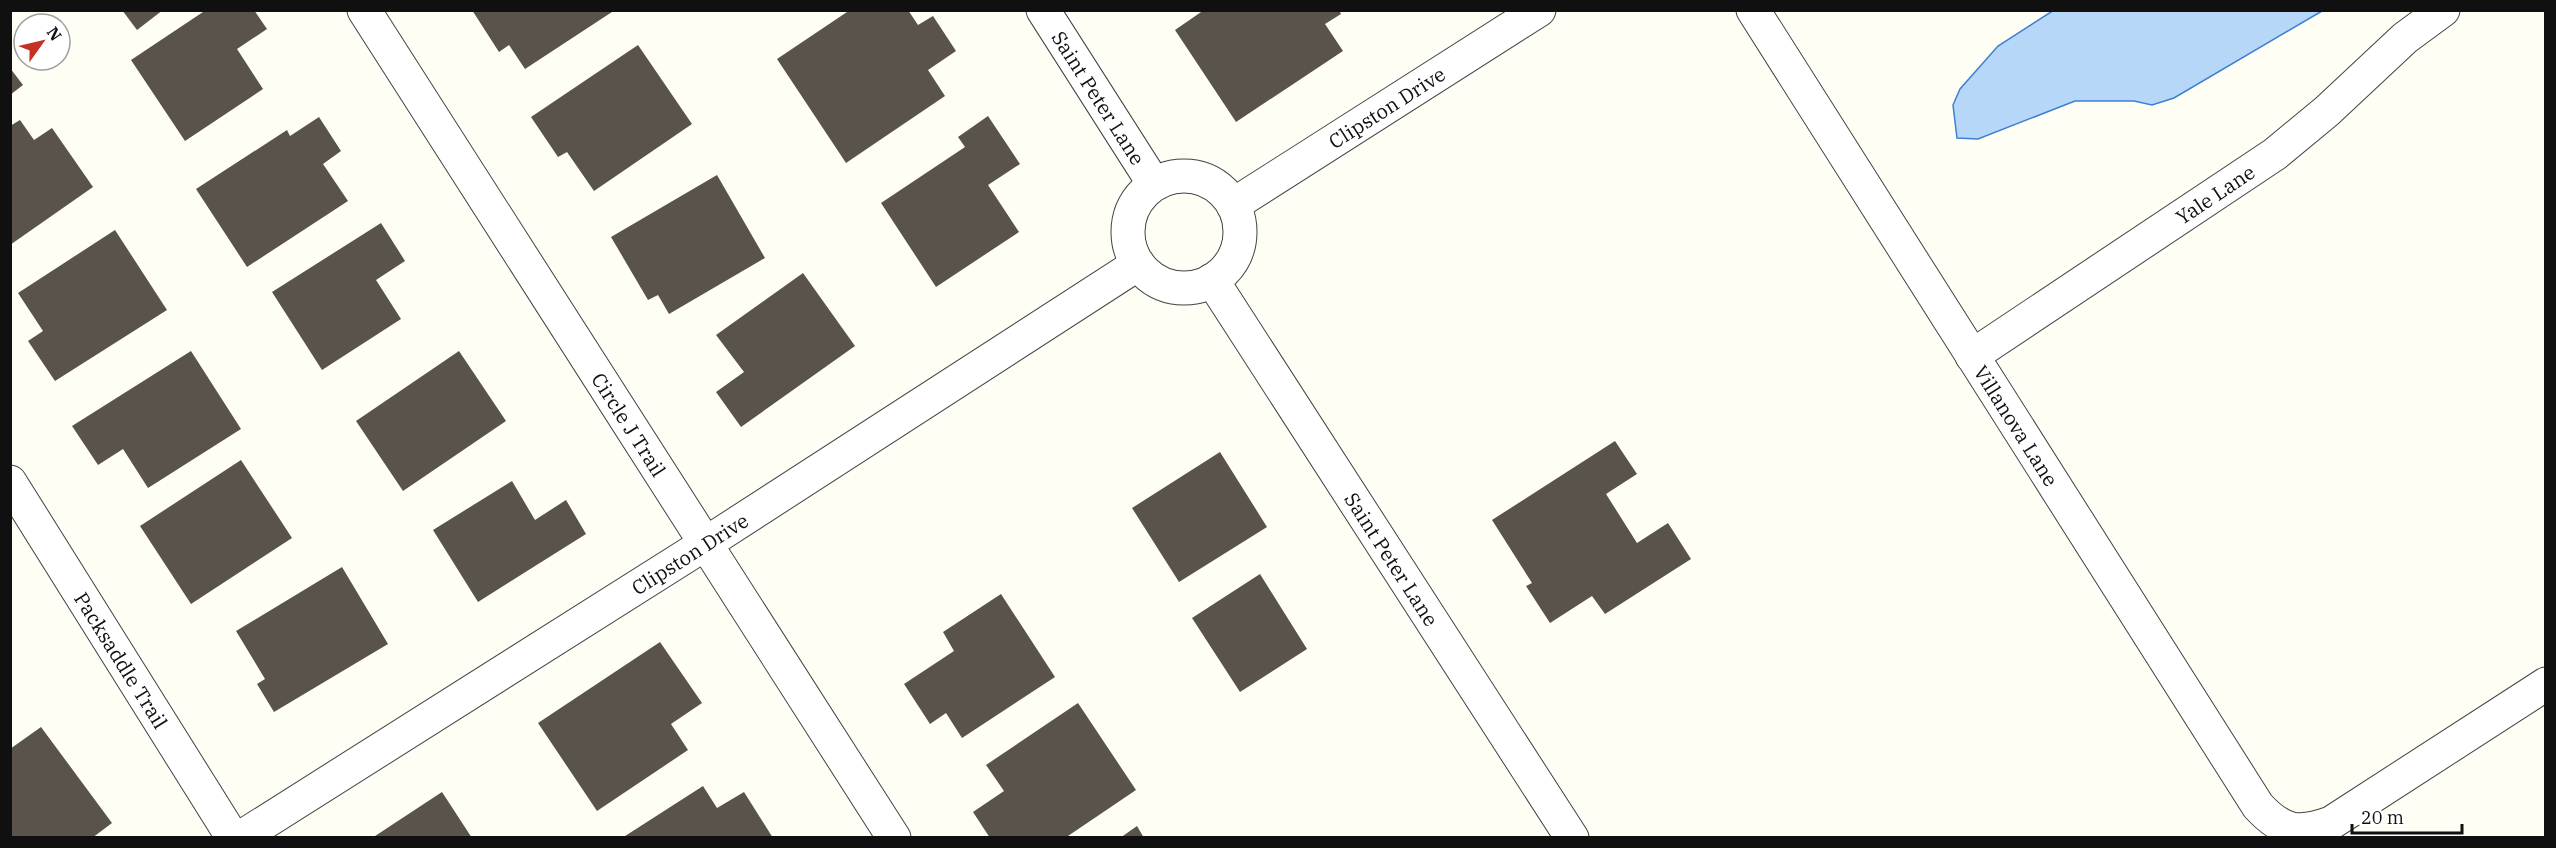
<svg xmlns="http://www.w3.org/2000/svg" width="2556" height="848" font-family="'IBM Plex Serif',serif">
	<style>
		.water { fill: #b7d7f8; stroke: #3c81d1; stroke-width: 1.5 }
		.building { fill: #5a534c }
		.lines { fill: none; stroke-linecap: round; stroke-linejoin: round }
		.minor-casing { stroke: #434343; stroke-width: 35 }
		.minor { stroke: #fff; stroke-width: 33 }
		.labels { text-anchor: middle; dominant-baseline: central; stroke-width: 6; stroke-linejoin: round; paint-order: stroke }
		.street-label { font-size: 20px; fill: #101010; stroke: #fff }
	</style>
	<rect width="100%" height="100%" fill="#fffef4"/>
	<path class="water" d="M2054,10h268v1l-148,87 -22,7 -18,-4h-59l-97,38 -21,-1 -4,-33 7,-16 38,-43z"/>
	<path class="building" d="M122,10h41l-26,20z
		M206,10h48l13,19 -30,20 26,40 -78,52 -54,-81z
		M472,10h143l-90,59 -16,-24 -10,7z
		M850,10h58l10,15 15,-9 23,35 -28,19 17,26 -99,67 -69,-104z
		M1204,10h135l2,4 -16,10 18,27 -107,71 -61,-92z
		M638,45l54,79 -98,67 -27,-39 -9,5 -27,-40z
		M10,68l13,17 -13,10z
		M988,116l32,48 -32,21 31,47 -83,55 -55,-84 84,-56 -7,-10z
		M319,117l22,34 -18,13 25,37 -101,66 -51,-78 91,-59 3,6z
		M20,120l14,20 18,-12 41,59 -83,58v-119z
		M717,175l48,83 -96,56 -11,-19 -10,5 -37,-63z
		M381,223l24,38 -29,19 25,39 -79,51 -50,-78z
		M115,230l52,80 -112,71 -27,-40 15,-10 -25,-38z
		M803,273l52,73 -114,81 -25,-35 28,-20 -28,-37z
		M191,351l50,78 -93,59 -25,-39 -25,16 -26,-39z
		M459,351l47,70 -103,70 -47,-70z
		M1615,441l22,33 -31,20 31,49 31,-20 23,36 -86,55 -13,-18 -42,27 -24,-37 6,-3 -40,-63z
		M1220,452l47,75 -88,55 -47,-74z
		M241,460l51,78 -101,66 -51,-78z
		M512,481l23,39 31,-20 20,34 -108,68 -45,-72z
		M342,567l46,77 -114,68 -17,-28 8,-5 -29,-48z
		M1260,574l47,75 -67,43 -48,-74z
		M1001,594l54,83 -93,61 -16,-25 -16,11 -26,-40 50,-33 -11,-19z
		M660,642l42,61 -31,21 17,26 -91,61 -59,-88z
		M1078,703l58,87 -71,48h-75l-17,-26 31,-21 -18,-26z
		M41,727l71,96 -20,15h-82v-89z
		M703,786l14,22 27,-16 29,46h-151z
		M442,792l30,46h-100z
		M1137,826l7,12h-24z"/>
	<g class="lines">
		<defs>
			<g id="minor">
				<path id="s1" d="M364,10l530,828"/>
				<path id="s2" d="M1043,10l111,174"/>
				<path id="s3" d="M1753,10l505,796c24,26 40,29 73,17l215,-139"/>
				<circle cx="1184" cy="232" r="56"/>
				<path id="s4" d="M1233,205l306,-195"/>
				<path id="s5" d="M1212,280l360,558"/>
				<path id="s6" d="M1972,356l303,-202 52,-43 78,-73 38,-28"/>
				<path id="s7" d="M10,482l223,356"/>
				<path id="s8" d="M240,838l465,-294 433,-280"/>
			</g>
		</defs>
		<use href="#minor" class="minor-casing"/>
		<use href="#minor" class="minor"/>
	</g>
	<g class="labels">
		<g class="street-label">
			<text stroke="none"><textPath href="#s2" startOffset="104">Saint Peter Lane</textPath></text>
			<text stroke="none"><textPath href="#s4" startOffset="182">Clipston Drive</textPath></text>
			<text stroke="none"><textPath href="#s6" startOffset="292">Yale Lane</textPath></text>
			<text stroke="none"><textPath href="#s1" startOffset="492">Circle J Trail</textPath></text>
			<text stroke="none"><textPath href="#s3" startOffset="492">Villanova Lane</textPath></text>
			<text stroke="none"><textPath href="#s8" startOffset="532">Clipston Drive</textPath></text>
			<text stroke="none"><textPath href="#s5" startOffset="332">Saint Peter Lane</textPath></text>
			<text stroke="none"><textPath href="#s7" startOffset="210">Packsaddle Trail</textPath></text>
		</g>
	</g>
	<rect width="2556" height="848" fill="none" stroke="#101010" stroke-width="24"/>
	<g transform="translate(42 42) rotate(56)"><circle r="28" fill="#ffffff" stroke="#9f9f9f" stroke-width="1.5"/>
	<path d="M0-4.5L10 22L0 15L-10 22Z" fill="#c53224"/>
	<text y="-9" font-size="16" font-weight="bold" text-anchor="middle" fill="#101010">N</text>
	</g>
	<path d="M2352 824v9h110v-9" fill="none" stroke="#101010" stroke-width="3"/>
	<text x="2361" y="824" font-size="18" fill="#101010" stroke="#ffffff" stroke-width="4.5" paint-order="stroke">20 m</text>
</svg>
